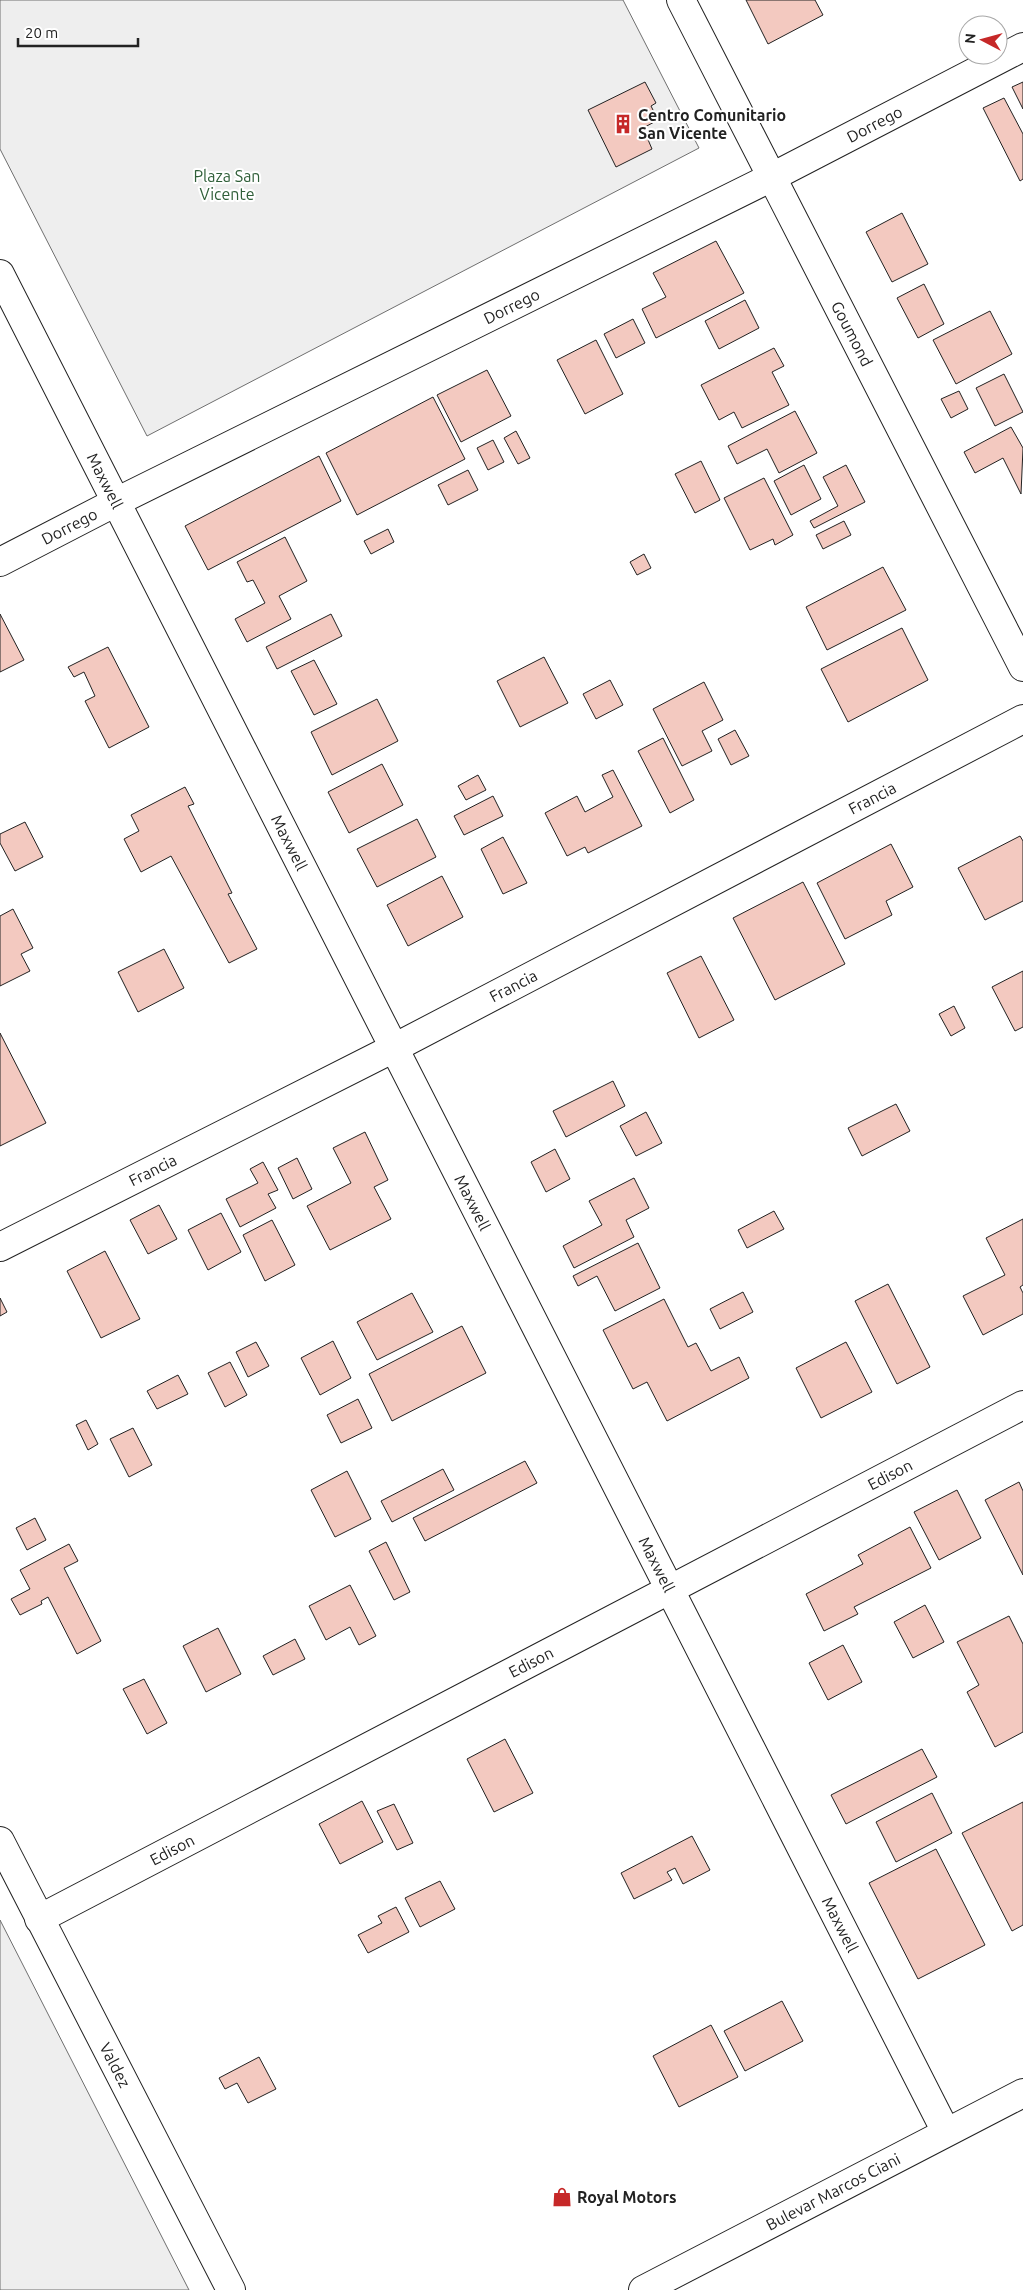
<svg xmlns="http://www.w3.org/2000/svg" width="1023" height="2290" font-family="Ubuntu,sans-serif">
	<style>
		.green { fill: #eee; stroke: #6f6f6f }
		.building { fill: #f3c9c0; stroke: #222 }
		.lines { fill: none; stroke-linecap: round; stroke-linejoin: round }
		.minor-casing { stroke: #222; stroke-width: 30 }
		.trunk-casing { stroke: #222; stroke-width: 30 }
		.minor { stroke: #fff; stroke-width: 28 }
		.trunk { stroke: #fff; stroke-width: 28 }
		.labels { text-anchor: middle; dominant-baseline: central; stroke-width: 4; stroke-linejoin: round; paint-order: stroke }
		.poi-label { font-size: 16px; font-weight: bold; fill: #222; stroke: #fff; text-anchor: start }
		.street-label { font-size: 16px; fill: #222; stroke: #fff }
		.park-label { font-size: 16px; fill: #2f5e38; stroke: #fff }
	</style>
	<rect width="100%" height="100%" fill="#fff"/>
	<path class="green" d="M0,0h623l76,148 -552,288 -147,-287z
		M0,1920l189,370h-189z"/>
	<path class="building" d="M746,0h69l8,15 -55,29z
		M645,82l11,21 -5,3 7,14 -15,8 9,21 -36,18 -28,-57z
		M1023,82v27l-11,-22z
		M1004,98l19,36v45l-3,2 -37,-73z
		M902,213l26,51 -36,18 -26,-50z
		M716,241l28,52 -88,45 -14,-29 24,-12 -13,-24z
		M924,284l20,40 -26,14 -21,-40z
		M745,300l14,28 -40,21 -14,-28z
		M990,311l22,43 -56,30 -23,-44z
		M633,319l12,24 -29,15 -12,-24z
		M596,340l27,54 -38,20 -28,-54z
		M774,348l10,18 -12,6 17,33 -47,23 -8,-16 -15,8 -18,-35z
		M487,370l24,46 -50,26 -24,-47z
		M1004,374l19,38 -28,14 -19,-38z
		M959,391l9,18 -17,9 -10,-19z
		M433,397l32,62 -108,56 -31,-62z
		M795,411l22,42 -38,20 -12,-24 -30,15 -9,-18z
		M1011,427l12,21 -2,46 -18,-36 -28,15 -11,-21z
		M516,431l14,27 -12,6 -14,-26z
		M493,440l11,22 -16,8 -11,-22z
		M319,456l22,45 -133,69 -23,-44z
		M701,461l19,39 -25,13 -20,-39z
		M804,465l17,34 -30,16 -17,-34z
		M846,465l19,37 -51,26 -4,-7 28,-15 -15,-29z
		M468,470l10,20 -30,15 -10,-20z
		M764,478l29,57 -18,10 -2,-6 -23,11 -26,-52z
		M844,521l7,14 -28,14 -7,-14z
		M388,529l6,13 -23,12 -7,-13z
		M285,537l22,44 -28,15 12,23 -44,23 -12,-23 30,-16 -12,-23 -6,2 -10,-20z
		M644,554l7,14 -14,7 -7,-13z
		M883,567l23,43 -79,40 -21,-43z
		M0,614l24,46 -24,12z
		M331,614l11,22 -65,33 -11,-22z
		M902,628l26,52 -80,42 -27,-53z
		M108,647l41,80 -40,21 -24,-47 10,-5 -11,-24 -10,5 -6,-10z
		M544,657l24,46 -48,24 -23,-46z
		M314,660l23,44 -23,11 -23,-44z
		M610,680l13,25 -27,14 -13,-25z
		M704,682l19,38 -21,11 10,20 -30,15 -29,-57z
		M377,699l21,42 -66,34 -21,-43z
		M735,730l14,26 -18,9 -13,-26z
		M663,738l31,62 -24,13 -32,-62z
		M382,764l21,41 -54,28 -21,-41z
		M613,770l29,56 -54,27 -3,-6 -18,9 -22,-43 32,-17 8,16 28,-15 -11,-22z
		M478,775l8,15 -20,10 -8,-14z
		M185,787l9,17 -6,2 44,87 -4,1 29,55 -28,14 -58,-107 -30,16 -17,-33 15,-8 -8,-16z
		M493,796l10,20 -39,19 -10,-19z
		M417,819l19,38 -59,30 -20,-38z
		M25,822l18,35 -28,14 -15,-28v-9z
		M1020,836l3,5v60l-38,19 -27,-52z
		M503,837l24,46 -24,11 -22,-45z
		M891,844l22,43 -27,14 6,14 -47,24 -28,-56z
		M442,876l21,41 -55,29 -21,-41z
		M803,882l42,82 -70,36 -42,-82z
		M13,909l20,39 -12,6 9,17 -30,15v-70z
		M164,949l20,39 -46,24 -20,-40z
		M701,956l33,64 -35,18 -32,-65z
		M1023,971v56l-8,4 -23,-44z
		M954,1006l11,22 -14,8 -12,-22z
		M0,1033l46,90 -46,23z
		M613,1081l12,25 -59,31 -13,-26z
		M896,1104l14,27 -48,25 -14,-28z
		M646,1112l16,31 -26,13 -16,-30z
		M365,1132l23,48 -14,7 17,32 -61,31 -23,-44 44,-23 -18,-35z
		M555,1149l15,30 -24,13 -15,-30z
		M297,1158l15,31 -19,10 -15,-31z
		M263,1162l15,28 -10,4 8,14 -36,19 -14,-28 32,-16 -8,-14z
		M634,1178l15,30 -23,12 8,17 -60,31 -11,-22 39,-21 -13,-24z
		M159,1205l18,34 -29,15 -18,-34z
		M774,1211l10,18 -37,19 -9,-18z
		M221,1213l20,39 -33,18 -20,-40z
		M1023,1219v66l-3,2 3,6v21l-40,21 -20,-39 42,-21 -19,-37z
		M272,1220l23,45 -30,16 -22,-46z
		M638,1243l22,45 -45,23 -18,-35 -19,10 -5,-10z
		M105,1251l35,68 -39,19 -34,-67z
		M888,1284l42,83 -33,17 -42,-83z
		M743,1292l10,20 -33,17 -10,-20z
		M412,1293l21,39 -56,28 -20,-38z
		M0,1298l7,14 -7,4z
		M664,1299l24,48 8,-4 15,28 28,-14 10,21 -82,43 -20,-39 -14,7 -30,-59z
		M462,1326l24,47 -94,48 -23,-47z
		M333,1341l18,37 -31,17 -19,-37z
		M256,1342l13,24 -21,11 -12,-25z
		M846,1342l26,50 -51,26 -25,-50z
		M230,1362l17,33 -22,12 -17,-34z
		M178,1375l10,19 -31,15 -10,-18z
		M358,1399l14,29 -31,15 -14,-28z
		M86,1420l12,24 -10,6 -12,-25z
		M133,1428l19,37 -23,12 -19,-38z
		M525,1461l12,22 -112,58 -12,-23z
		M443,1469l11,21 -62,32 -11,-21z
		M347,1471l24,48 -36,18 -24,-47z
		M1019,1482l4,9v84l-38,-75z
		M957,1490l24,48 -42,22 -25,-48z
		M35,1518l11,22 -19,10 -11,-22z
		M910,1527l21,41 -77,39 4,7 -34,17 -18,-37 57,-30 -5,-9z
		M386,1542l24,50 -16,8 -25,-49z
		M69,1544l9,17 -14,7 37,73 -24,13 -29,-57 -7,4 1,3 -22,11 -9,-16 19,-10 -10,-19z
		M350,1585l26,51 -17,9 -9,-18 -24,13 -17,-34z
		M925,1605l19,37 -31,16 -19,-36z
		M1009,1616l14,28v88l-28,15 -28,-55 12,-7 -22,-43z
		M218,1628l23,46 -35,18 -23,-46z
		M295,1639l10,20 -32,16 -10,-19z
		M843,1645l19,37 -34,18 -19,-37z
		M144,1679l23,44 -20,11 -24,-45z
		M505,1739l28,54 -39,19 -27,-53z
		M922,1749l15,28 -91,47 -15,-29z
		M932,1793l20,40 -56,29 -20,-40z
		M362,1801l21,41 -43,22 -21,-40z
		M1023,1802v123l-11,6 -50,-98z
		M394,1804l19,39 -16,7 -20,-39z
		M692,1836l18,34 -27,14 -8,-16 -8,4 5,8 -38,19 -13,-26z
		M936,1849l49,96 -67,34 -49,-96z
		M440,1881l15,28 -35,18 -15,-29z
		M396,1907l13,25 -41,21 -10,-18 24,-12 -4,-7z
		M782,2001l21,40 -58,30 -21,-40z
		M711,2025l27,52 -59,30 -26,-51z
		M259,2057l17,32 -28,14 -11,-20 -12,6 -6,-11z"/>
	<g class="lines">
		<defs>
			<g id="minor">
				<path id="s1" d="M681,0l342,667"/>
				<path id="s2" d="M0,274l946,1858"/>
				<path id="s3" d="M0,562l116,-60 656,-325 251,-130"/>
				<path id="s4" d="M0,1247l394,-199 629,-329"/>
				<path id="s5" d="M0,1841l231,449"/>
				<path id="s6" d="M39,1919l984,-514"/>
			</g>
			<g id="trunk">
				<path id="s7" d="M643,2290l380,-197"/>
			</g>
		</defs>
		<use href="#minor" class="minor-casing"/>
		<use href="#trunk" class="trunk-casing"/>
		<use href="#minor" class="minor"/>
		<use href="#trunk" class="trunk"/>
	</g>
	<defs>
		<symbol id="building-bare" viewBox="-9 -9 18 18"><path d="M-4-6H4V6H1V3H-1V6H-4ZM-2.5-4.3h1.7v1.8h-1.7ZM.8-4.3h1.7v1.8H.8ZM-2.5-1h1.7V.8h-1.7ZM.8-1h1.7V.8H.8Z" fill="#c62828" stroke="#fff" stroke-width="2.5" paint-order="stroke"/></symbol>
		<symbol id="shop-bare" viewBox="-9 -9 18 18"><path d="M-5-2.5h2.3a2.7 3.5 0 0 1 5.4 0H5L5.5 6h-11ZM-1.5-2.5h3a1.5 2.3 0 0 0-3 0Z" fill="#c62828" stroke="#fff" stroke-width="2.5" paint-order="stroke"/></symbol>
	</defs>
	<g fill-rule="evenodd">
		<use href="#building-bare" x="609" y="110" width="28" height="28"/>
		<use href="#shop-bare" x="548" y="2183" width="28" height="28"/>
	</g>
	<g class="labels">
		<g class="poi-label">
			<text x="638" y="115">Centro Comunitario<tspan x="638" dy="18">San Vicente</tspan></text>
			<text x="577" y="2197">Royal Motors</text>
		</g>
		<g class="street-label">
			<text stroke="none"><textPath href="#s3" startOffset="978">Dorrego</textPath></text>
			<text stroke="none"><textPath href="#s3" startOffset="572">Dorrego</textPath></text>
			<text stroke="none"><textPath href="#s1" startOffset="375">Goumond</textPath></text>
			<text stroke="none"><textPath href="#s2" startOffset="232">Maxwell</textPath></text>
			<text stroke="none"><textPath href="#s3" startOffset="78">Dorrego</textPath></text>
			<text stroke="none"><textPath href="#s4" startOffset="981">Francia</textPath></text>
			<text stroke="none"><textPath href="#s2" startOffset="638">Maxwell</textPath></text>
			<text stroke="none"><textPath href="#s4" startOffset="576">Francia</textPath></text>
			<text stroke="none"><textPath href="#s4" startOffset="171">Francia</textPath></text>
			<text stroke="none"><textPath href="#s2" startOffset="1042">Maxwell</textPath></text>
			<text stroke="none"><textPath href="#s6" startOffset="960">Edison</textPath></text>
			<text stroke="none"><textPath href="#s2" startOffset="1448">Maxwell</textPath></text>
			<text stroke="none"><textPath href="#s6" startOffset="555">Edison</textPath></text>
			<text stroke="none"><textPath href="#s6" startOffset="150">Edison</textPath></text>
			<text stroke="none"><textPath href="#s2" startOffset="1852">Maxwell</textPath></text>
			<text stroke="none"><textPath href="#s5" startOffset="252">Valdez</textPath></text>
			<text stroke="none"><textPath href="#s7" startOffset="214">Bulevar Marcos Ciani</textPath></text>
		</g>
		<g class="park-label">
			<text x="227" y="176">Plaza San<tspan x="227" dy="18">Vicente</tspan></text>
		</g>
	</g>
	<g transform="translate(983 40) rotate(276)"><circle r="24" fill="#ffffff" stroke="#a7a7a7"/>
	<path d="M0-4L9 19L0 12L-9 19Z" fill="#c62828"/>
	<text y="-8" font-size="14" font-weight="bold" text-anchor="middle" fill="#222222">N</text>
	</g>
	<path d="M18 38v8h120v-8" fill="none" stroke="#222222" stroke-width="2.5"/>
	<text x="25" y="38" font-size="15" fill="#222222" stroke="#ffffff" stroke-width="4" paint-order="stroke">20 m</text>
</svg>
